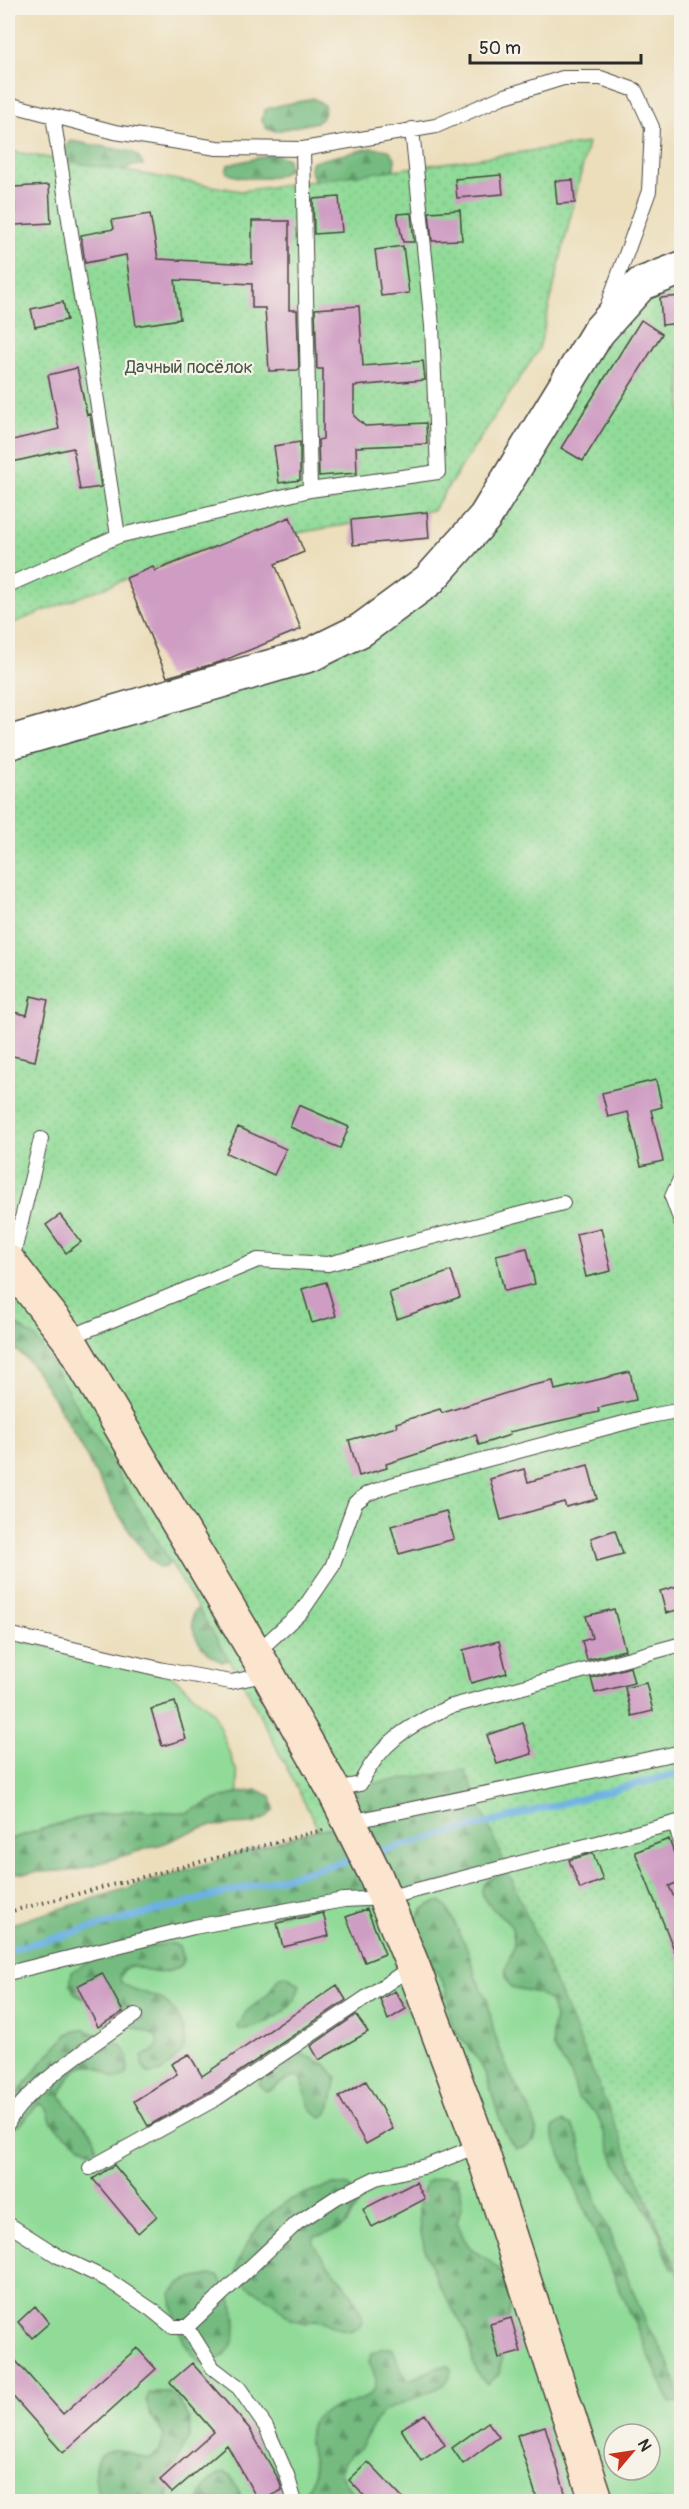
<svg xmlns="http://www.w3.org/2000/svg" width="689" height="2509" font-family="Pangolin,sans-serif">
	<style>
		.green { fill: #90db98; stroke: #5e8362; stroke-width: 1.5; fill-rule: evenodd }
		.forest { fill: url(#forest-firs); stroke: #507356; stroke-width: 1.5 }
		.garden { fill: url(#garden-dots); stroke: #5e8362; stroke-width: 1.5 }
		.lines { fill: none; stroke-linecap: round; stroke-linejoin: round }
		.stream { stroke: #6cb1e2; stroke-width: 7 }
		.building { fill: #cf9cc3 }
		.service-casing { stroke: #484641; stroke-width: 16 }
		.tertiary-casing { stroke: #484641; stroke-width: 36 }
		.secondary-casing { stroke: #484641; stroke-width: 36 }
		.path { stroke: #484641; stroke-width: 4; stroke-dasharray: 1.5 4.5; stroke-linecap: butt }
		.service { stroke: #fff; stroke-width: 14 }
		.tertiary { stroke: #fff; stroke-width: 33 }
		.secondary { stroke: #fce5cf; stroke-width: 33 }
		.labels { text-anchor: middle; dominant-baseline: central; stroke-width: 4.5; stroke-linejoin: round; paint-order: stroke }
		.park-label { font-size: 18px; fill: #445746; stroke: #f7f3e8 }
	</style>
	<defs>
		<pattern id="forest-firs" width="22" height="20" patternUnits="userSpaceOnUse" patternTransform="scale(1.5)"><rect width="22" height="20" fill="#74bb80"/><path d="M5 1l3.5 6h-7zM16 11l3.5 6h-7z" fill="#5f9869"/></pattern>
		<pattern id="garden-dots" width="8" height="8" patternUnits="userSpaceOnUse" patternTransform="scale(1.5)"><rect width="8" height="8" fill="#90db98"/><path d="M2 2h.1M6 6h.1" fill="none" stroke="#7cbc83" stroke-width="1.8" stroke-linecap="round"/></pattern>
	</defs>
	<rect width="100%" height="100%" fill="#f7f3e8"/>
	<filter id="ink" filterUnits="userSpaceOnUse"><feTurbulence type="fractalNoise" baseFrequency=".0167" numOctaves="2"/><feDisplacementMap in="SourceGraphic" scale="12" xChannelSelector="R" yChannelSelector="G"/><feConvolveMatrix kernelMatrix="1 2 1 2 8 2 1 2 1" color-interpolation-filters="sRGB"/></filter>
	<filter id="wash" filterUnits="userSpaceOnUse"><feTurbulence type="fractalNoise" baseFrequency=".008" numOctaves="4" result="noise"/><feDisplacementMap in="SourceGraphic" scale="24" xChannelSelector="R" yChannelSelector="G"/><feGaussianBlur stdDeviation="1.35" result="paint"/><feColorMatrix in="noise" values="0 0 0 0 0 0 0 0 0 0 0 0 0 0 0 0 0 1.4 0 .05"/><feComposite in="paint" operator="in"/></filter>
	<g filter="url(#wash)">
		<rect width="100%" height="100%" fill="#ecdebb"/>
		<path class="green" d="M8,1637l163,38 43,38 23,60 1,20 -26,8 -25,12 -50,-3 -34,4 -32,6 -63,20z
			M681,1821v680h-673v-528zM614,2434h36v36h-36z"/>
		<path class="forest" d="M313,98l11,7c2,8 0,13 -7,17l-41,9 -10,-3 -4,-8 3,-10c15,-7 32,-6 48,-12z
			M71,141l61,11 6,4 5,9 -12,1 -15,8 -45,-3c-5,-11 -12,-23 0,-30z
			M371,148l18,2 6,8 -1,10 -5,4 -73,10 -6,-12 1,-8z
			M274,154l14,5 1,9c-9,13 -51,13 -63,4l2,-7z
			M8,1308l18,5 149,246 -10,8 -6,1c-42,-42 -74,-120 -107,-172 -13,-20 -23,-40 -44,-51z
			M205,1607l30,51 -13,4c-19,-9 -35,-29 -28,-51z
			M681,1738v83l-298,77 -39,2 -336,73v-48l310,-96 14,-1 1,-39z
			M257,1790l14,6 3,13 -8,9 -13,6 -43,2 -20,6 -25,11 -88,27 -69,4v-34l63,-20 32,-6 34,-4 50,3 25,-12 26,-8z
			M515,1870l167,195 -4,205 -6,-2 -6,-13 -6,-21 -23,-40 -21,-30 -19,-50 -19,-16 -7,-24 -18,-26 -1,-16 3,-14 -5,-17 -12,-8 -27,-6c-14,-21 4,-28 3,-48 -2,-21 -12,-20 -23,-32 -24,-23 6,-33 24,-37z
			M440,1902l7,5 21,44 8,27 11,21 7,34 15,40 22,39 6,18 -2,10 -11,7 -9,1c-21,-26 -20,-65 -40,-93 -8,-11 -19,-19 -24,-33 -3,-11 -2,-25 -6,-36 -8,-18 -30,-37 -30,-57 0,-14 11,-26 25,-27z
			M172,1944l7,2 4,13 -1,6c-8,5 -18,9 -28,7 -13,-2 -31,-16 -34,9 14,13 36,11 49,24 10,10 21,33 13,47 -3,3 -7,7 -10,10 -8,8 -11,12 -23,12l-7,-9v-9l10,-4 6,-7 -2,-9 -27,-11 -54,-31c-5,-9 -5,-13 -3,-22 27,-21 67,-26 100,-28z
			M286,1976l14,8c-2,6 -3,12 -7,18 -7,12 -39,29 -53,28l-2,-3 8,-15 22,-18 11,-17z
			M84,2028c21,16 50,7 43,46 -4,3 -8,6 -13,4 -7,-3 -12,-11 -20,-12 -19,-3 -28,14 -33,29 4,7 8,15 14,21 10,11 21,15 21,32l-5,4 -32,-22 -8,-9 -4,-13 -8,-5 -18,21 -8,4 -5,-6v-16l33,-43 27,-29z
			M299,2053l28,12 10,13c-4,13 -3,33 -15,40 -17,-7 -15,-28 -23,-42 -14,0 -20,12 -33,15l-7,-6c2,-15 27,-27 40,-32z
			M562,2122l10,4 7,12 7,37 61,151 16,25 14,35 2,16 -9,1 -117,-266v-9z
			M445,2176l11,2c8,17 7,27 1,44l7,17 8,11 15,9 17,15 9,16 -14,84 -11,10c-19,-12 -14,-30 -21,-49 -7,-18 -21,-35 -29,-52 -12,-26 -28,-71 -13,-98 3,-7 13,-7 20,-9z
			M333,2185h14l11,11 1,7 -13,21 -8,6 -23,6 -2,7c16,28 40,43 50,76l-4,8 -9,4 -14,-3 -12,-7 -10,-1 -8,3 -16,-4 -15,-15 -30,-20 -9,-13c2,-12 7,-20 13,-30 22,-36 45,-46 84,-56z
			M210,2275l8,1c22,28 31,80 -15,88 -21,-13 -29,-47 -32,-70 13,-19 19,-13 39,-19z
			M383,2348h9c7,11 5,23 17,31 14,-2 24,-12 38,-14l4,4 -1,8 -6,8 -60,26 -8,9 -15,27 -17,15 -4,10c5,14 12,20 22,29h-58c-2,-11 9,-18 10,-29 0,-14 -9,-30 -4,-46 9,-26 63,-16 66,-43 1,-6 -5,-15 -7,-22l3,-8z
			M150,2392h19l7,5 14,22 -1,20 -8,13 -15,49h-63c-9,-16 -17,-51 13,-51 11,0 22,7 32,9 12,-5 14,-11 16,-24l-13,-19 -5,-16z
			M225,2472l7,4 11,25h-45c7,-13 11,-25 27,-29z"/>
		<path class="garden" d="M588,143l-49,206 -106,161 -230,39 -195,76v-474l233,40z
			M681,268v2012l-216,-510 -131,19 -2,39 -14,1 -71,-139 -211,-352 -28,-19v-576l302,-88 119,-75 169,-248z"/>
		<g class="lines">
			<path class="stream" d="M374,1853l308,-81
				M8,1950l349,-92"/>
		</g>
		<g id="blocks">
			<path class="building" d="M501,175l2,19 -46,4 -2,-19z
				M573,180l2,23 -18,1 -2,-23z
				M49,185l2,38 -36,2 -1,-38z
				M339,197l3,35 -28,2 -1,-35z
				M460,210l2,30 -30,1 -3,-29z
				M411,213l3,29h-11l-6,-28z
				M150,214l8,45 94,5v-43h37v89h8l2,60 -30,1 -4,-63h-13v-24l-77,-4 5,39 -44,7 -10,-71 -41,8 -4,-28 33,-6 -2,-9z
				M403,246l6,47 -28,3 -6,-46z
				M681,296v27l-19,2 -2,-27z
				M63,302l4,18 -32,7 -4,-18z
				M359,306l4,60 60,-5 2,19 -71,6v30l11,10 61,-3 1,21 -71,3 1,26 -38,3 -1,-36 5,-1v-70h-6l-2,-60z
				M641,320l21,14 -79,127 -22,-13z
				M77,368l10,47 3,-1 11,73 -21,3 -7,-42 -65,15v-22l51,-12 -11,-54z
				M300,442v38l-21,3 -5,-37z
				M427,512l2,26 -76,7 -2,-25z
				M290,517l14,35 -29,12 26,65 -81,33 -53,15 -41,-99 27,-11 2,4z
				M31,996l17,4 -13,61 -27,-6v-19l5,-24 14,3z
				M656,1080l6,27 -11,3 12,51 -22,5 -13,-54 -20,5 -6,-24z
				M299,1105l50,22 -9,21 -50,-21z
				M238,1127l48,22 -12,26 -48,-22z
				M60,1215l21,27 -15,11 -20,-28z
				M601,1228l10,43 -25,6 -10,-43z
				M527,1248l8,36 -31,7 -8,-36z
				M451,1271l9,26 -63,22 -8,-26z
				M326,1282l10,34 -24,7 -10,-34z
				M630,1372l6,28 -38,8 1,4 -90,20 1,3 -31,10 -3,-10 -90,29 1,4 -28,8 -10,-36 48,-13 -1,-4 44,-14 2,4 87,-27 24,-5 2,9z
				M588,1465l9,34 -31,8 -2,-5 -63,18 -11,-41 34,-10 4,13z
				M446,1511l8,28 -55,15 -8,-28z
				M615,1530l8,24 -26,7 -6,-23z
				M681,1585v24l-15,4 -6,-22z
				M614,1609l11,41 -38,10 -5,-19 10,-3 -6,-22z
				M499,1641l8,32 -36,10 -8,-33z
				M630,1667l4,16 -39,10 -4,-15z
				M646,1683l7,28 -21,5 -7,-28z
				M175,1702l11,37 -24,7 -11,-37z
				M523,1723l9,31 -35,10 -10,-29z
				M669,1839l12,34v8l-12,5 12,28v53l-46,-115z
				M593,1853l10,27 -23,9 -11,-29z
				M367,1909l18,45 -20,8 -19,-45z
				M323,1913l6,23 -46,11 -6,-24z
				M102,1973l21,39 -25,15 -21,-41z
				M337,1985l9,15 -134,90 -64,36 -14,-25 43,-27 -6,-10 18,-10 13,22z
				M395,1991l11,18 -18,11 -8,-21z
				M356,2015l12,17 -49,28 -8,-14z
				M366,2081l27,48 -27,15 -27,-47z
				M114,2165l43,51 -19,17 -45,-54z
				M416,2182l9,17 -53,28 -9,-18z
				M35,2306l14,17 -17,15 -14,-16z
				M511,2318l10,34 -22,6 -9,-34z
				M137,2348l19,21 -93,84 -55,-62v-39l55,62z
				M192,2363l57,65 30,52 3,10 -23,12 -32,-57 -55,48 -12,-13 54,-48 -44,-50z
				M425,2414l20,31 -24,16 -20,-32z
				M488,2422l11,15 -36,27 -11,-16z
				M545,2426l23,76h-30l-21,-67z
				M368,2462l38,40h-36l-21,-22z"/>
		</g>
	</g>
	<g filter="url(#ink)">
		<use href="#blocks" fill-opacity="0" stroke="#484641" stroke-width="1.5"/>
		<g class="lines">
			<defs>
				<path id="service" d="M8,104l107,28 102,16 86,1 133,-23 66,-29 61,-19h38l34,12 17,37 -3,64 -42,116
					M53,116l65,420
					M303,149l7,341
					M8,585l110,-49 192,-46 128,-18 -6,-146 -20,-197
					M682,1175l-10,22 10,27
					M11,1264l30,-125
					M68,1338l190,-78 70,4 235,-61
					M8,1634l156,36 67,12 37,-8
					M256,1653l46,-42 30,-44 23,-64 12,-9 24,-9 259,-69 32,-6
					M334,1789l26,-5c21,-42 48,-58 89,-77l233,-63
					M350,1822l332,-70
					M674,1823l8,21
					M8,1973l186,-46 150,-27 42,-2 296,-77
					M8,2123c15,-33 95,-86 127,-108
					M90,2168l127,-70 196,-132
					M8,2224l50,32 50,24 44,30 21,17h14l110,-104 40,-26 39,-19 51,-12 53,-21
					M187,2327l26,41 26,20 27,39 21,48 8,27"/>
				<path id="tertiary" d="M8,743l302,-88 51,-25 68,-50 56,-63 113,-185 43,-48 41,-16"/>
				<path id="secondary" d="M8,1261l60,77 200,336 65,115 42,85 38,92 67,179 117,357"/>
			</defs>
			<use href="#service" class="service-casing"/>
			<use href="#tertiary" class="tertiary-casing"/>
			<use href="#secondary" class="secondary-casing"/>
			<path class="path" d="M8,1912l315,-82"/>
			<use href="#service" class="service"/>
			<use href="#tertiary" class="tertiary"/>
			<use href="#secondary" class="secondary"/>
		</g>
	</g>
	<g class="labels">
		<g class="park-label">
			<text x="189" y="367">Дачный посёлок</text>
		</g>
	</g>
	<rect width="689" height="2509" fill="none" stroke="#f7f3e8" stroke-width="30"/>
	<g transform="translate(632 2452) rotate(61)"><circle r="28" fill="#f7f3e8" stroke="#a5a39c" stroke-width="1.5"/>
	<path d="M0-4.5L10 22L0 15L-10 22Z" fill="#c8321e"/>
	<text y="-9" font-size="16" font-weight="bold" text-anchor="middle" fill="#2b2b2b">N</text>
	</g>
	<path d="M470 54v9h171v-9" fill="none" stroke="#2b2b2b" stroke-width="3"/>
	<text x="479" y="54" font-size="18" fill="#2b2b2b" stroke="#f7f3e8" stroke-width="4.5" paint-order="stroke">50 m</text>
</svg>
